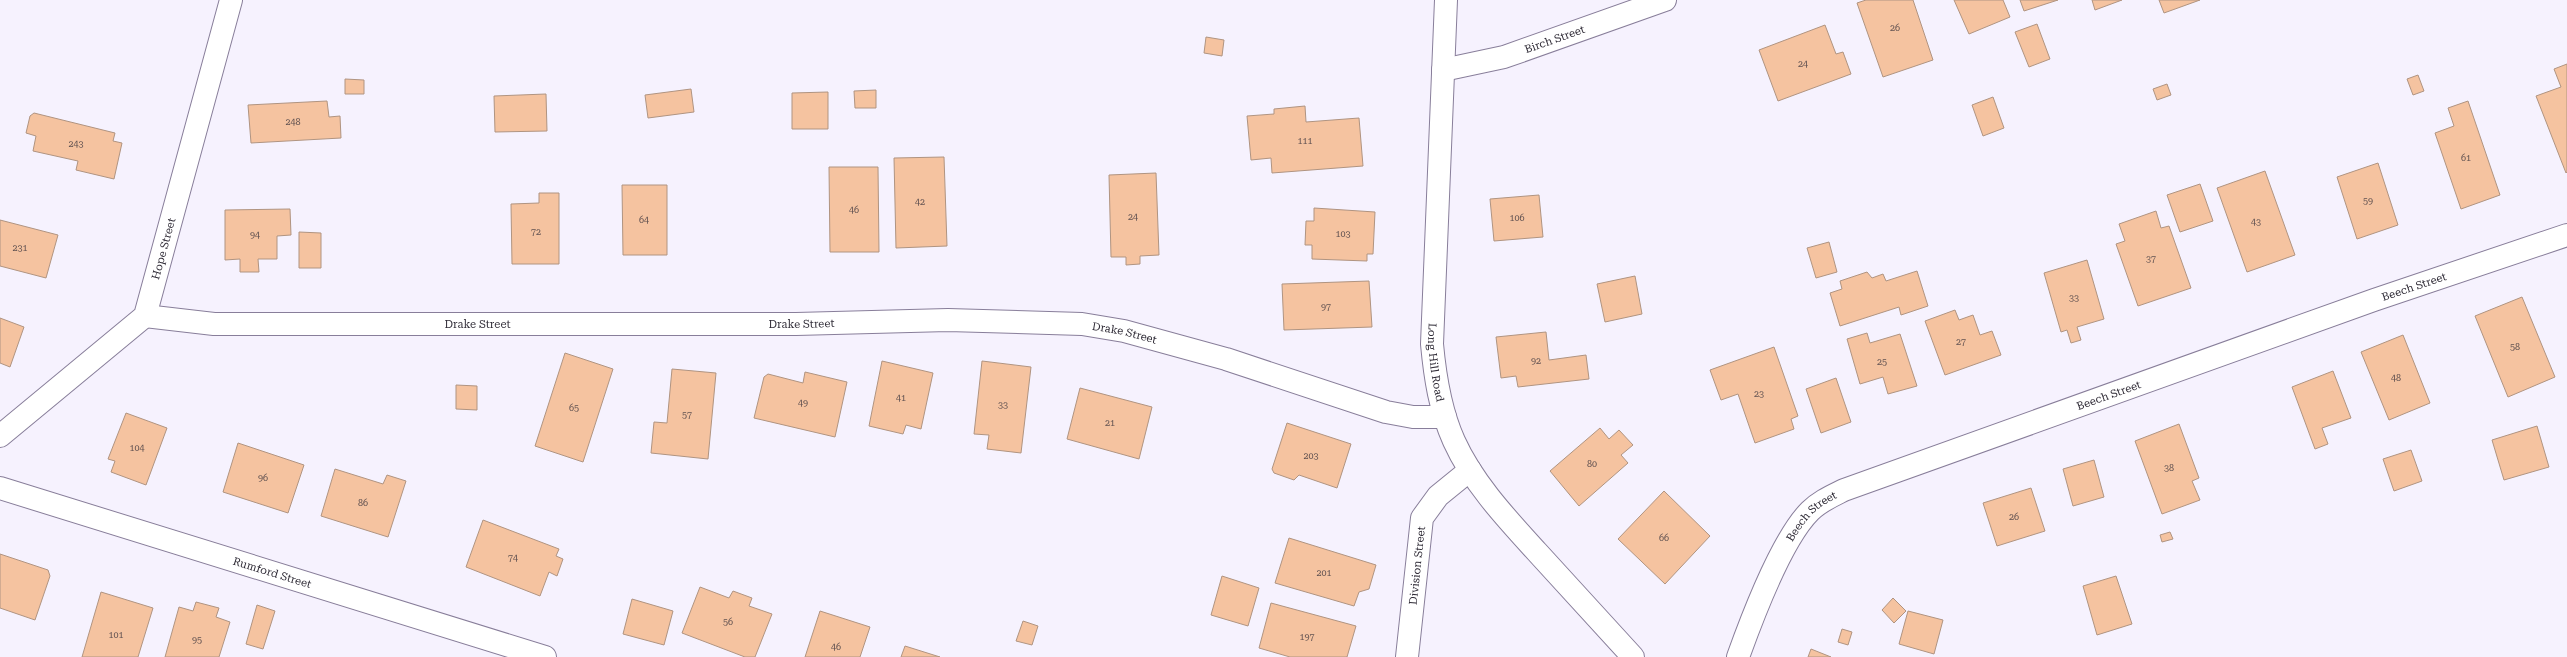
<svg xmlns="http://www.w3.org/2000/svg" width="2567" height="657" font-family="'Roboto Serif',serif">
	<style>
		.building { fill: #f5c3a0; stroke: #b09481 }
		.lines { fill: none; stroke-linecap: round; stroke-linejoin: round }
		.street-casing { stroke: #887e9a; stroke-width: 24 }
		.secondary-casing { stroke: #887e9a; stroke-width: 24 }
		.street { stroke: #fff; stroke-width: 22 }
		.secondary { stroke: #fff; stroke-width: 22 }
		.labels { text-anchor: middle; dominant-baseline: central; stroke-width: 4; stroke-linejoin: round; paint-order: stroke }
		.number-label { font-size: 9px; fill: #615251 }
		.street-label { font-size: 11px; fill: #302c37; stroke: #fff }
	</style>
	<rect width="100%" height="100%" fill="#f6f2fe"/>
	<path class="building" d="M1866,0h47l20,60 -50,17 -26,-74z
		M1954,0h49l7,17 -41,17z
		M2020,0h38l-34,11z
		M2092,0h30l-27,10z
		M2159,0h41l-36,13z
		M2037,24l13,35 -21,8 -14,-35z
		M1825,25l11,29 7,-2 8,22 -73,27 -19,-51z
		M1206,37l18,3 -2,16 -18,-3z
		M2567,64v108l-1,1 -30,-77 25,-9 -7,-18z
		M2418,75l6,16 -11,4 -6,-16z
		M345,79l19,1v14h-19z
		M2167,84l4,11 -14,5 -4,-11z
		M691,89l3,23 -46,6 -3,-23z
		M876,90v18h-21l-1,-17z
		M828,92v37h-36v-36z
		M546,94l1,37 -52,1 -1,-36z
		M1993,97l11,31 -21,8 -11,-31z
		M327,101l2,16 11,-1 1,22 -90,5 -3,-38z
		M2468,101l32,94 -39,14 -26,-76 19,-7 -6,-18z
		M1305,106l1,16 53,-4 4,48 -91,7 -1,-15 -20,2 -4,-44 27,-2v-5z
		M34,113l81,20 -2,8 9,2 -8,36 -38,-9 2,-9 -45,-10 3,-15 -10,-3 4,-17z
		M944,157l3,89 -51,2 -2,-90z
		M2378,163l20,62 -41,14 -20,-62z
		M829,167h49l1,85h-49z
		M2265,171l30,84 -48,17 -30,-84z
		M1156,173l3,82 -19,1v8l-14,1v-8h-15l-2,-82z
		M2200,184l13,37 -33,11 -13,-37z
		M622,185h45v70h-44z
		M539,193h20v71h-47l-1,-60 28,-1z
		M1539,195l4,42 -49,4 -4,-42z
		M1314,208l61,4 -2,42h-6v7l-55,-2v-14h-7l1,-24h8z
		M290,209l1,26 -14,1v23h-19l1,13h-19v-13l-15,1v-50z
		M2156,211l5,17 8,-2 22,62 -53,18 -22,-62 9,-3 -6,-17z
		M0,220l58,15 -12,43 -46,-12z
		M299,232l22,1v35h-22z
		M1829,242l8,30 -21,6 -9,-30z
		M2087,260l17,59 -27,8 4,13 -10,3 -4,-13 -6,2 -17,-59z
		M1917,271l11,35 -27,9 -2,-8 -59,19 -10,-33 12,-4 -2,-8 27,-9 5,6 11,-4 3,7z
		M1635,276l7,38 -37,8 -8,-38z
		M1369,281l3,46 -88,3 -2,-46z
		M2522,297l33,80 -47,20 -33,-81z
		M1955,310l4,10 14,-5 7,20 12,-4 9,24 -56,20 -20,-54z
		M0,318l24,9 -14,40 -10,-4z
		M1546,332l3,28 37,-5 3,24 -71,8 -2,-11 -15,2 -5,-41z
		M1867,333l3,10 30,-9 17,52 -29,8 -5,-17 -23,7 -13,-45z
		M2403,335l27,68 -41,17 -28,-68z
		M1774,347l24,69 -7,3 3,10 -39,14 -17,-49 -17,6 -11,-30z
		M565,353l48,16 -30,93 -48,-16z
		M882,361l51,12 -12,56 -15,-4 -3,9 -34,-8z
		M982,361l49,6 -10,86 -34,-4 2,-14 -15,-1z
		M672,369l44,4 -8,86 -57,-6 3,-31 13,1z
		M2333,371l18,47 -29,10 6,16 -13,5 -23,-62z
		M805,372l42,10 -12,55 -81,-19 10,-41 4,-3 35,9z
		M1836,378l15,44 -30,11 -15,-44z
		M456,385l21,1v24l-21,-1z
		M1080,388l72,19 -13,52 -72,-20z
		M126,413l41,15 -21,57 -35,-13 4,-11 -7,-2z
		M1287,423l64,21 -14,44 -38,-13 -5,5 -20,-7 -2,-4z
		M2179,424l20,54 -7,3 8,19 -38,14 -27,-73z
		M2537,426l12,41 -45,13 -12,-40z
		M1600,428l9,11 10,-9 14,15 -12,10 7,8 -49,43 -29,-35z
		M238,443l66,22 -16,48 -65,-21z
		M2411,450l11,31 -28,10 -11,-32z
		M2094,460l10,37 -31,9 -10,-37z
		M335,469l48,15 4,-9 19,6 -18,56 -67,-21z
		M2031,488l14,43 -48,15 -14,-43z
		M1664,491l46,45 -45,48 -47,-45z
		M483,520l76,29 -3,7 7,3 -6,17 -8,-4 -9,24 -74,-29z
		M2170,532l3,7 -11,3 -2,-7z
		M1289,538l87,27 -7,24 -10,3 -5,14 -79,-23z
		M0,554l48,16 2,6 -15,44 -35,-12z
		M1222,576l37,12 -11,38 -37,-11z
		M2116,576l16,48 -35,11 -14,-49z
		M700,587l29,11 4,-7 19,7 -3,8 23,8 -17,43h-10l-63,-24z
		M101,592l52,16 -15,49h-56z
		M1893,598l13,13 -12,12 -12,-13z
		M632,599l41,12 -9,34 -41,-11z
		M196,602l23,6 -3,9 14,5 -11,35h-54l14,-50 14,4z
		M1271,603l85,23 -9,31h-57l-31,-9z
		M257,605l18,6 -12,38 -17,-5z
		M820,611l50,16 -10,30h-55z
		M1908,611l35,9 -9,34 -35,-10z
		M1023,621l15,5 -6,19 -16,-4z
		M1842,629l10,3 -4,13 -10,-3z
		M905,646l35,11h-39z
		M1811,649l20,8h-23z"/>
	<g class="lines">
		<defs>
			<g id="street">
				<path id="s1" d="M1443,70l61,-13 161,-57"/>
				<path id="s2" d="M145,316l69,8h582l152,-4 134,4 42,7 102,28 160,53 27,5h32"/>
				<path id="s3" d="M0,436l145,-120 86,-316"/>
				<path id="s4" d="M0,488l545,169"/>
				<path id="s5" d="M1407,657l15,-139 16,-22 32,-26"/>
				<path id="s6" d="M1738,657c14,-39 44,-118 72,-146 10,-10 22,-15 34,-21l530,-190 193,-65"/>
			</g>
			<g id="secondary">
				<path id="s7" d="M1446,0l-14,344c3,33 8,66 22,97 19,42 52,77 83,111 32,35 64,70 96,105"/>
			</g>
		</defs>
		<use href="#street" class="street-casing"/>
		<use href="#secondary" class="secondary-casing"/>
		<use href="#street" class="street"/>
		<use href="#secondary" class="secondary"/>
	</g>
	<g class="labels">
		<g class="number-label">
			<text x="1895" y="28">26</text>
			<text x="1803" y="64">24</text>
			<text x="293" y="122">248</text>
			<text x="1305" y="141">111</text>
			<text x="76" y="144">243</text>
			<text x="2466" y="158">61</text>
			<text x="2368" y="201">59</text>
			<text x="920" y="202">42</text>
			<text x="854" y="210">46</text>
			<text x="1133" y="217">24</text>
			<text x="1517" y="218">106</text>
			<text x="644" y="220">64</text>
			<text x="2256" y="222">43</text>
			<text x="536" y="232">72</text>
			<text x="1343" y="234">103</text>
			<text x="255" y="235">94</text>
			<text x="20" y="248">231</text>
			<text x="2151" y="259">37</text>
			<text x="2074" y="298">33</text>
			<text x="1326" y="307">97</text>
			<text x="1961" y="342">27</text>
			<text x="2515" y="347">58</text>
			<text x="1536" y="361">92</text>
			<text x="1882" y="362">25</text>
			<text x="2396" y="378">48</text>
			<text x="1759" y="394">23</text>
			<text x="901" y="398">41</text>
			<text x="803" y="403">49</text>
			<text x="1003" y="405">33</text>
			<text x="574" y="408">65</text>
			<text x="687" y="415">57</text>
			<text x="1110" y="423">21</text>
			<text x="137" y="448">104</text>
			<text x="1311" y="456">203</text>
			<text x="1592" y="464">80</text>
			<text x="2169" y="468">38</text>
			<text x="263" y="478">96</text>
			<text x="363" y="503">86</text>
			<text x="2014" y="517">26</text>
			<text x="1664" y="538">66</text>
			<text x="513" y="558">74</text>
			<text x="1324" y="573">201</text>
			<text x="728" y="622">56</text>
			<text x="116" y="635">101</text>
			<text x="1307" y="637">197</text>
			<text x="197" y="640">95</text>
			<text x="836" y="647">46</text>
		</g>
		<g class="street-label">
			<text stroke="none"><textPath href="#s1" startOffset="116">Birch Street</textPath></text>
			<text stroke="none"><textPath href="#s3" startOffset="258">Hope Street</textPath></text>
			<text stroke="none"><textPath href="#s6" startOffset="809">Beech Street</textPath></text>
			<text stroke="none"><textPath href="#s2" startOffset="333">Drake Street</textPath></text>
			<text stroke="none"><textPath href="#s2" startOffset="657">Drake Street</textPath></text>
			<text stroke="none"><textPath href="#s2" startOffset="981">Drake Street</textPath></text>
			<text stroke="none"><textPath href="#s7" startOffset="363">Long Hill Road</textPath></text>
			<text stroke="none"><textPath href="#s6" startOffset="485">Beech Street</textPath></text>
			<text stroke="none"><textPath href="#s6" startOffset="161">Beech Street</textPath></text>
			<text stroke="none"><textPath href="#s5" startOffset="92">Division Street</textPath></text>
			<text stroke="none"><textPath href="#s4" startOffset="285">Rumford Street</textPath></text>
		</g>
	</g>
</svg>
